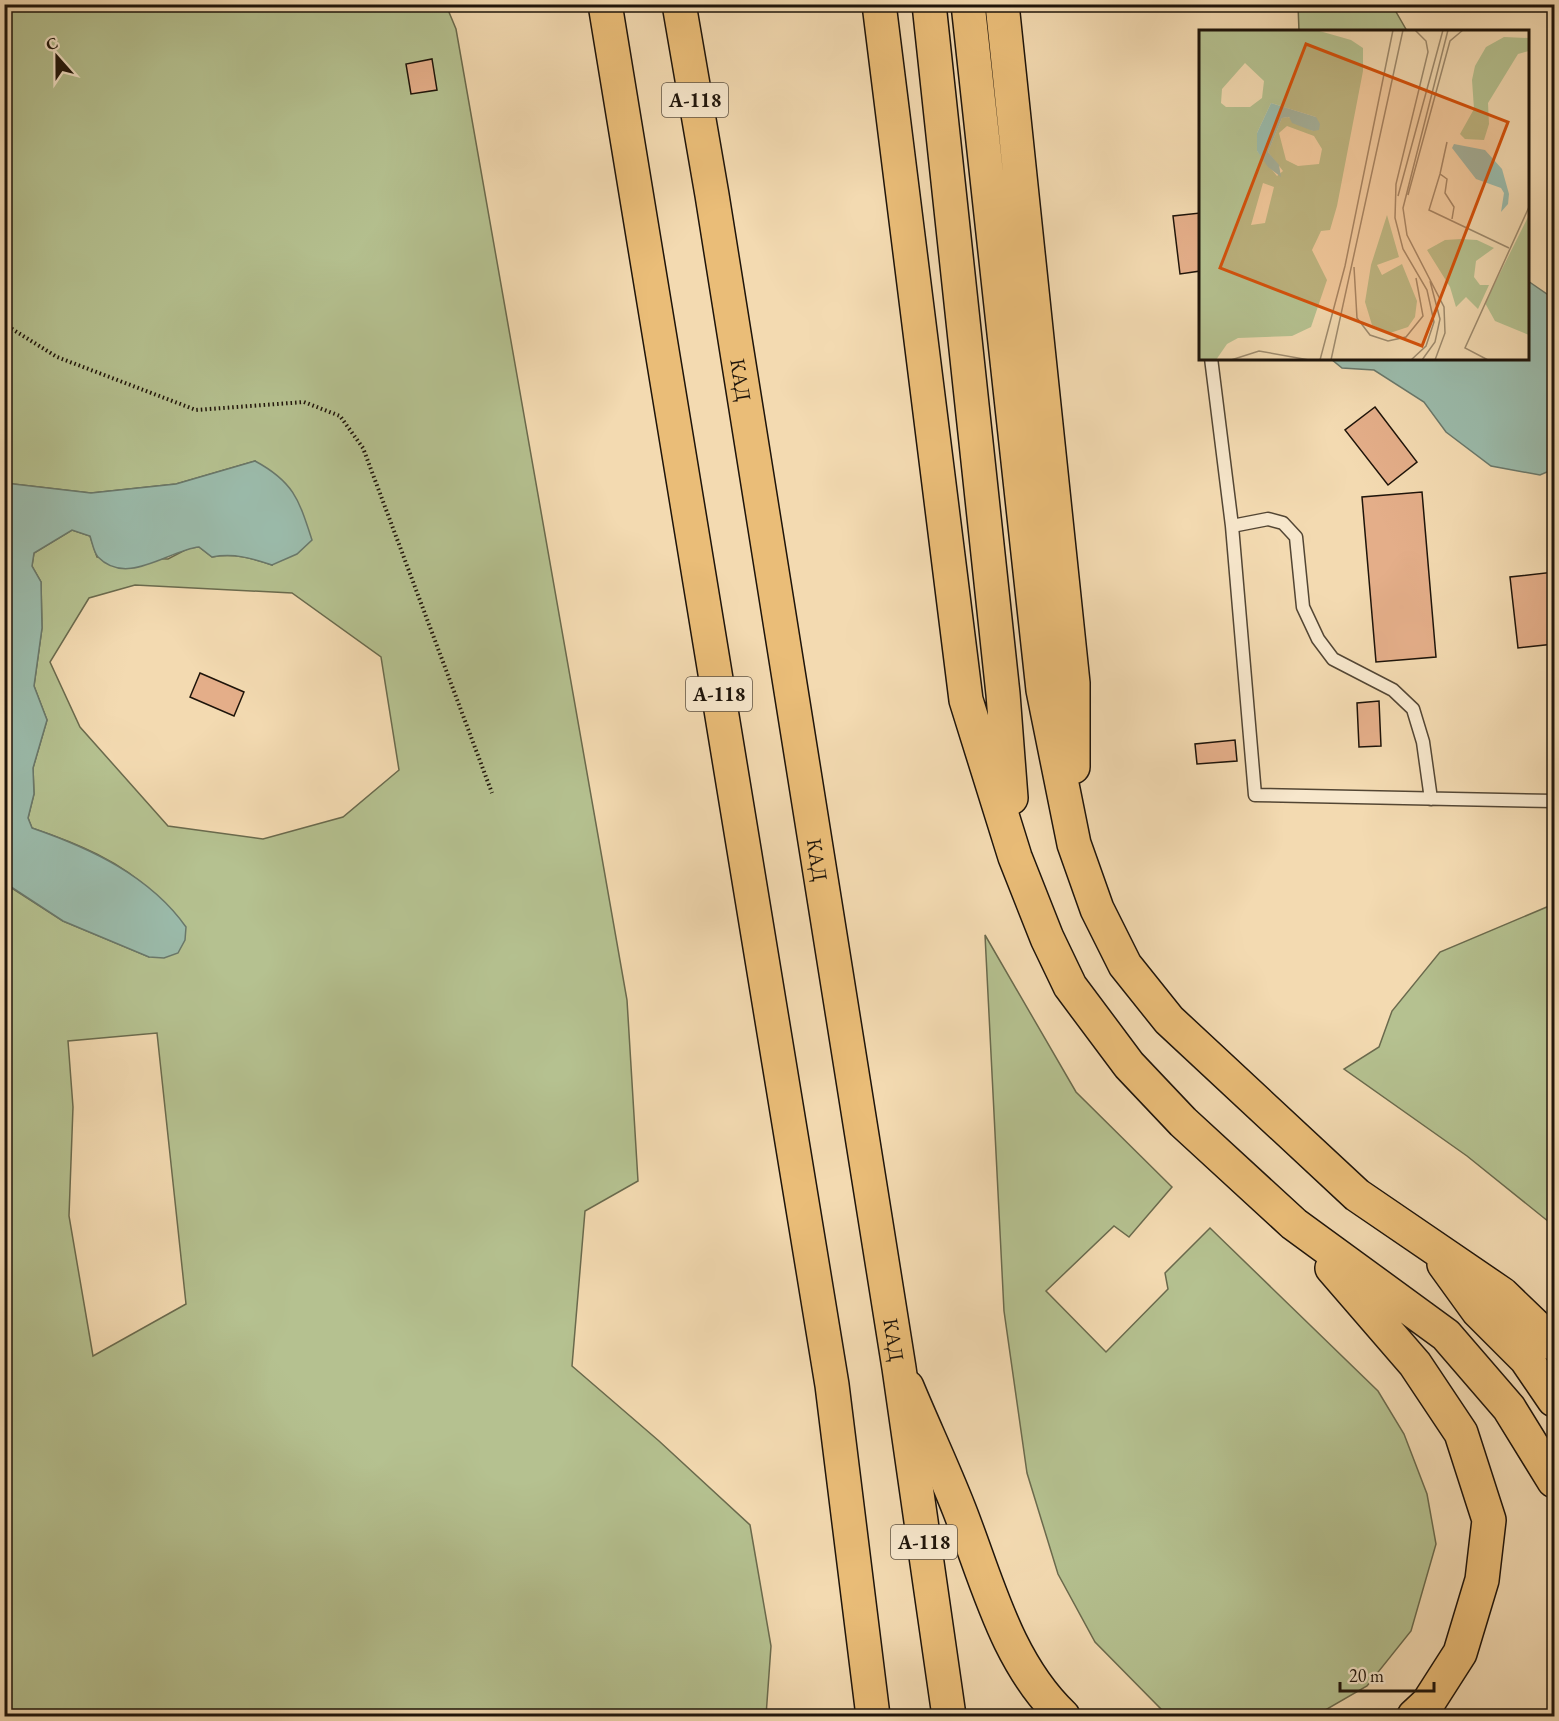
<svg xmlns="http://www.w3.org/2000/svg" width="1559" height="1721" font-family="'EB Garamond',serif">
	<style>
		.green { fill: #b5c190; stroke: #6a6a4d; stroke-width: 1.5; fill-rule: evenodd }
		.water { fill: #9bbbab; stroke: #69786b; stroke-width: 1.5 }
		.building { fill: #e4ae89; stroke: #1e140a; stroke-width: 1.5 }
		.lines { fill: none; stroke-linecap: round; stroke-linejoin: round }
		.service-casing { stroke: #534634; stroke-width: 15 }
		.primary-casing { stroke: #1e140a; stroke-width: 36 }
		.motorway-casing { stroke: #1e140a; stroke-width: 36 }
		.path { stroke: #1e140a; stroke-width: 4; stroke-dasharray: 1.5 3; stroke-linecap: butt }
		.service { stroke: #f7e7cc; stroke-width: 12 }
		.primary { stroke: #eabd78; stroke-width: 33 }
		.motorway { stroke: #eabd78; stroke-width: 33 }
		.labels { text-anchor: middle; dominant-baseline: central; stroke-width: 5; stroke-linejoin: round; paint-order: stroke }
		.shield { fill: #f7e7cc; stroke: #5f5344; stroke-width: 1.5 }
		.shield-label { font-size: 20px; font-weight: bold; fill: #1e140a }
		.street-label { font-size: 21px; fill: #1e140a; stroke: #f7e7cc }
		.inset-road { fill: none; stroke: #9e8b6e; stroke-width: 1.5 }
		.view { fill: #d4520c; fill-opacity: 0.15; stroke: #d4520c; stroke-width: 3 }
		.inset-edge { fill: none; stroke: #1e140a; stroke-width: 3 }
	</style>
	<rect width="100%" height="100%" fill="#f3dab1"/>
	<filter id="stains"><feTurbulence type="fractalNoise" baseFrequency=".00333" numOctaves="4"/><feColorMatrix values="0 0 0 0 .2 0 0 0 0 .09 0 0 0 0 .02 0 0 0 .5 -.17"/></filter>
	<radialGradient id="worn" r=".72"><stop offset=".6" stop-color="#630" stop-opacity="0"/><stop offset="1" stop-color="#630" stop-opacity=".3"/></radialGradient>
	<path class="green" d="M5,5h441l10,24 171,971 11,181 -53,30 -13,155 87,75 91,84 21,121 -5,70h-761l-1,-833 59,38 86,36 5,-63c-33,-33 -78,-51 -122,-66l-4,-10 6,-24 -1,-26 14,-48 -13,-34 8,-58 -1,-46 -9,-16 2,-13 38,-23 18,6 7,21 71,2 21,-11 10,-1 13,10c22,-4 39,1 60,8l-17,-104 -79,23 -85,9 -86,-10zM135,585l157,8 89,64 18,113 -56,47 -80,22 -95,-13 -88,-99 -30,-65 39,-64zM157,1033l29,271 -93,52 -24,-140 4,-109 -5,-66z
		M1298,5h94l15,26h-108z
		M1554,904v322l-87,-70 -123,-87 35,-22 13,-36 48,-59z
		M985,935l91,157 96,95 -43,50 -15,-11 -68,65 60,61 62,-63 -3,-16 45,-45 168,163 26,43 23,60 9,50 -25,87 -44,55 -52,30h-135l-16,-4 -69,-70 -37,-68 -31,-101 -23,-162z"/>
	<path class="water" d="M1528,281l26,18v170l-14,6 -49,-9 -45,-34 -22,-30 -50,-32 -32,-2 -11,-9 197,-1z
		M255,461c39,21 44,39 57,79l-15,14 -25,11c-21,-7 -38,-12 -60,-8l-13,-10c-30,3 -72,40 -101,10 -4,-4 -6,-15 -8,-21l-18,-6 -38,23 -2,13 9,16 1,46 -8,58 13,34 -14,48 1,26 -6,24 4,10c58,20 118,48 154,99l-1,13 -7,13 -14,5 -15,-1 -86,-36 -58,-38v-400l86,10 85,-9z"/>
	<path class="building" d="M432,59l5,31 -26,4 -5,-30z
		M1200,213v58l-20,3 -7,-58z
		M1375,407l42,55 -29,23 -43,-55z
		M1422,492l14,165 -60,5 -14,-165z
		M1554,572v72l-36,4 -8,-71z
		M200,673l44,19 -10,24 -44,-19z
		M1379,701l2,45 -22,1 -2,-44z
		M1235,740l2,21 -40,3 -2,-20z"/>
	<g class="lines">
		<defs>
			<path id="service" d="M1211,358l21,168
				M1431,799l-8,-57 -10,-33 -20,-19 -60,-31 -15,-20 -15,-32 -7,-70 -13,-14 -15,-4 -36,7 23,269 299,6"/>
			<path id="primary" d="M879,4l87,696 49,157 32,81 23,48 59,79 54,57 111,102 152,111 63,73 45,73
				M929,4l74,690 8,104
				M968,4l75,686 31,154 23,65 28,56 44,55 188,175 145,99 52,50
				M1002,4l71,679v84
				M1444,1264l34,47 48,48 28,41
				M1332,1268l83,96 46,69 28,87 -7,60 -22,73 -32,50 -14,13
				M907,1387c17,41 36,81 52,122 28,71 47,153 104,207"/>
			<g id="motorway">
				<path d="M605,4l227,1381 41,331"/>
				<path id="s1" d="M679,4l33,191 187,1173 50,348"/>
			</g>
		</defs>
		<use href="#service" class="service-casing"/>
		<use href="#primary" class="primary-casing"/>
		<use href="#motorway" class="motorway-casing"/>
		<path class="path" d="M4,324l53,33 139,53 108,-8 36,14 23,32 129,345"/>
		<use href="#service" class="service"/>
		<use href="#primary" class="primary"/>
		<use href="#motorway" class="motorway"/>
	</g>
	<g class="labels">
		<g class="shield">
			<rect x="662" y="83" width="66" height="34" rx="4.5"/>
			<rect x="686" y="677" width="66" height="34" rx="4.5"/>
			<rect x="891" y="1525" width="66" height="34" rx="4.5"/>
		</g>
		<g class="shield-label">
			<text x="695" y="100">А-118</text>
			<text x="719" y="694">А-118</text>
			<text x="924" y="1542">А-118</text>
		</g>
		<g class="street-label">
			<text stroke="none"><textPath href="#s1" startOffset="381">КАД</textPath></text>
			<text stroke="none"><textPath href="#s1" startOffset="867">КАД</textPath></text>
			<text stroke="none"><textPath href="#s1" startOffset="1353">КАД</textPath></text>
		</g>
	</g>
	<g transform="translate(1199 30)">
		<rect width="330" height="330" fill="#f3dab1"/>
		<path d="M0,0h117l35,10 12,8v23l-26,135 -7,24 -9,1 -9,19 15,30 -16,47 -19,9 -54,2 -11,6 -11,16h-17zM46,33l19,18 -2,17 -12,9h-24l-5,-4 1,-14zM72,73l45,14 -3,14 -25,-14 -6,1 -14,34 15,19 -6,5 -20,-25v-18zM88,96l27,10 8,13 -3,15 -21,2 -12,-6 -7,-27zM64,153l11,4 -9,36 -14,2zM305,7l25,1v13l-11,3 -30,49 1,21 -5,16 -19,-1 -5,-5 14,-25 -2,-29 3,-14 11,-19zM188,185l12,42 -22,8 5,10 20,-11 15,37 -2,16 -7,10 -18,6 -18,-8 -7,-23 6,-37zM330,185v120l-34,-14 -10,-18zM262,209l16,1 17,8 -18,13 -2,16 6,8h9l-11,24 -12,-12 -10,10 -6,-20 -23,-37 18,-10z" fill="#b5c190" fill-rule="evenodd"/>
		<path d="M72,73l45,14 4,7 -1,6 -6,1 -21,-8 -3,-6 -7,1 -14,34 11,13 2,12 -13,-10 -11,-16v-18zM255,114l31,6 17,19 7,25 -1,10 -7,8 3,-19 -3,-5 -25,-9 -24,-31z" fill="#9bbbab"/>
		<path class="inset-road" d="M241,144l7,-32M209,165l42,-154 13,-11M199,166l45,-166M253,189l2,-12 -9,-14 2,-14 -7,-5 -11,36 80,38M155,237l3,51 13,17 18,6 18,-4 17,-21 -7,-38M32,330l28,-9 50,9M50,330h29M121,330l25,-94 48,-236M132,330l72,-330M212,330l15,-14 8,-24 -7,-32 -24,-41 -8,-31 1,-34 32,-132 -2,-11 -11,-11M223,330l13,-18 5,-23 -10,-38M236,330l10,-27 -1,-26 -37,-72 -4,-27 45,-178M289,330l-23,-12 64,-141"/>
		<path class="view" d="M107,14l202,78 -86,224 -202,-78z"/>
		<rect width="330" height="330" class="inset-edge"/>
	</g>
	<rect width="1559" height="1721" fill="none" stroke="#f3dab1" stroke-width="24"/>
	<rect x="6" y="6" width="1547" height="1709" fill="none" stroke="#1e140a" stroke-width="3"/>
	<rect x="12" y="12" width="1535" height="1697" fill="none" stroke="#1e140a" stroke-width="1.5"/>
	<g transform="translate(57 57) rotate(339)" stroke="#f7e7cc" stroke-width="4.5" paint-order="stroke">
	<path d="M0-4.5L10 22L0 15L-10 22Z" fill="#1e140a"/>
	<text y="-9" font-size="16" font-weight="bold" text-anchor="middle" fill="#1e140a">С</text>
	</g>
	<path d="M1340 1682v9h94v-9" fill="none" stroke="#1e140a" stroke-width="3"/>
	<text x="1349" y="1682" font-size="18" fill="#1e140a" stroke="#f7e7cc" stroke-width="4.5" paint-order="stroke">20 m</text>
	<rect width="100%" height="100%" filter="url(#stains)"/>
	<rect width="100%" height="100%" fill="url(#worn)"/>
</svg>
